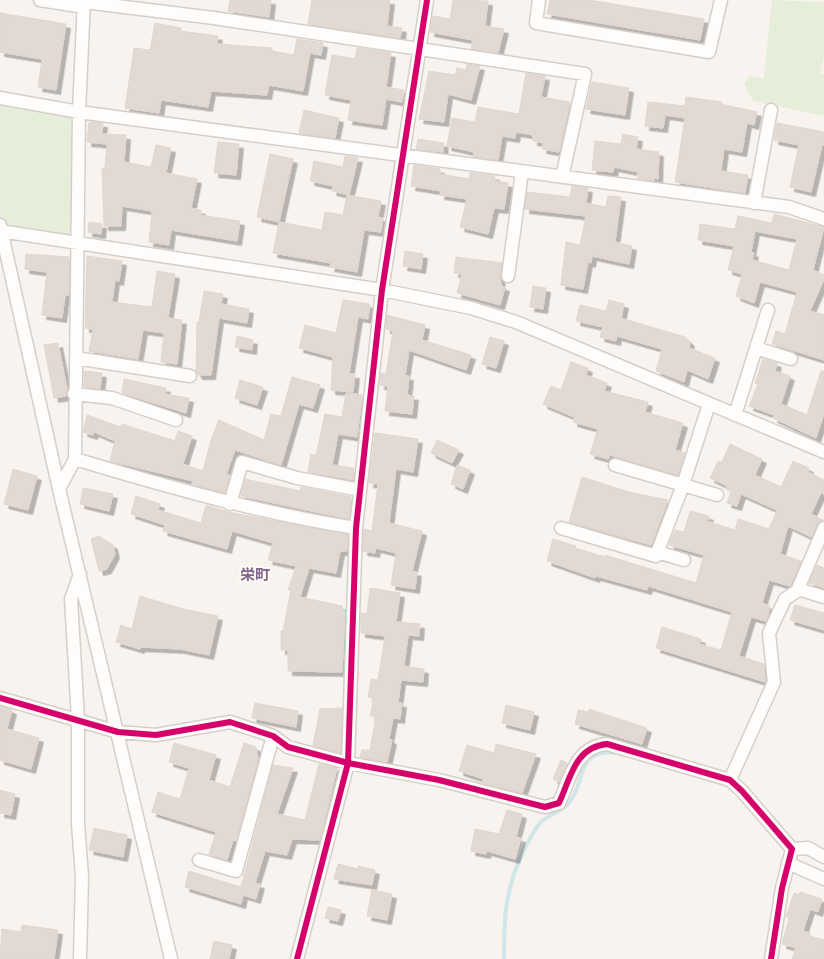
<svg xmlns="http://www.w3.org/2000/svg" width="824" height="959" font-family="'PT Sans','Noto Sans JP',sans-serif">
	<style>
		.green { fill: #e6eeda }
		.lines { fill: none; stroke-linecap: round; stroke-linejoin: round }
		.stream { stroke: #d0e6e8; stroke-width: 4 }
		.building { fill: #e2d9d3; stroke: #e1d6d0; fill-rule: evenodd; filter: url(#shadow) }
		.minor-casing { stroke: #d5cfc9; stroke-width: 15 }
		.minor { stroke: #fefdfc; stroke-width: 12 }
		.cycleway-casing { stroke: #fef9f1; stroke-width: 9 }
		.cycleway { stroke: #d6006c; stroke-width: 6 }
		.labels { text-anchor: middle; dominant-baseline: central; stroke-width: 4; stroke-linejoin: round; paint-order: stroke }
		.quarter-label { font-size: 15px; font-weight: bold; fill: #826692; stroke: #fef9f1 }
	</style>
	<defs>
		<filter id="shadow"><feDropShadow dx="4.5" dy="4.5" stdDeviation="0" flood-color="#0004"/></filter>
	</defs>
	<rect width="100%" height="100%" fill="#f8f3ee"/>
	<path class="green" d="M772,0l52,2v53l-4,19 4,1v41l-71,-15 -9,-17 5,-8 15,2z
		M0,98l79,14v130l-79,-17z"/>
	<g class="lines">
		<path class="stream" d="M504,959c0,-43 1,-71 21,-111 5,-9 9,-19 16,-26 8,-7 19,-10 26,-17 22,-24 5,-57 52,-52"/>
	</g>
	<path class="building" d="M230,0h41l-2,17 -41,-6z
		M312,0h78l-3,26 15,2 -2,10 -92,-14z
		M453,0l35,1 -3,25 19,3 -6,24 -27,-4 2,-9 -43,-8 3,-16 17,3z
		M550,0h39l115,19 -4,21 -153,-26z
		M0,13l66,11 -10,66 -18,-3 4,-28 -42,-7z
		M155,23l26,5 -1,3 38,5 -1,8 55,4v3l22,4 3,-16 26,4 -2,12 -11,-2 -7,38 -34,-6 -2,10 -56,-4 -3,16 -47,-7 -2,13 -34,-5 9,-60 16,2z
		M357,48l34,5 -5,34 18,3 -2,12 -16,-3 -4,26 -34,-5 3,-20 -26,-5 7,-40 23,4z
		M467,64l13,2 -9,34 -23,-6 -4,28 -25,-3 10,-48 26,4 2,-7 9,2z
		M526,73l19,3 -4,21 29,5 -11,50 -17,-3 1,-6 -10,-2v-6l-17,-3 -1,6 -13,-2 -4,24 -25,-3 1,-5 -27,-6 5,-28 23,4 3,-15 41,7z
		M592,82l37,6 -4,27 -39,-6z
		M686,97l36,5 -1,2 36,8 -3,13 -7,-2 -5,29 -18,-3 -3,22 27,4 -3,18 -70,-11 10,-64 -20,-3 -2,13 -18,-2 3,-24 37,4z
		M304,110l35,8 -4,20 -36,-5z
		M89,122l14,1 -1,11 24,1 -2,27 27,5 5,-22 15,3 -5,25 31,6 -6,29 10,2 -1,5 40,6 -3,20 -66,-11 -2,15 -20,-3 3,-31 -30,-5 -1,20h-17l-2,-58h3l2,-24 -20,-2z
		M777,123l47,9v13h-2l-11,47 -21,-5 9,-42 -25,-5z
		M623,134l15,3 -2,12 23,3 -1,27 -3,-1 -1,3 -17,-3 1,-6 -24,-5 -1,5 -21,-2 3,-29 26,3z
		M418,139l26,4 -1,9 -27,-3z
		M218,142l21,2 -3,31 -22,-2z
		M270,154l23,5 -14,63 -22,-5z
		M345,156l13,2 -9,37 -17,-4 1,-5 -23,-5 4,-20 29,6z
		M414,165l26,4v5l29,5 1,-6 25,3 -1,5 14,2 -4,26 -10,-1 -6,26 -28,-7 7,-28 -27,-4 1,-4 -30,-5z
		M572,186l16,2 -2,15 20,4 2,-11 13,1 -6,45 17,4 -3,18 -37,-8 -1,7 -3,-1 -5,27 -22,-4 5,-43 14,3 6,-29 -61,-7 2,-17 43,5z
		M347,195l34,6 -3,16 5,1 -2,14 -17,-2 -7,42 -27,-5 1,-4 -58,-10 6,-31 43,8 3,-18 18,3z
		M774,214l50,13 -11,43 11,5v4l-14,32 14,4v45l-52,-16 4,-13 9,3 12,-42 -37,-10 -6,21 -18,-7 6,-22 -14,-4 6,-24 -36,-6 2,-16 35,5 3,-13 34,7zM755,231l42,8 -8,31 -37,-10 2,-7 -3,-1z
		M89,222l13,2 -1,10 -13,-2z
		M405,251l18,3 -2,15 -18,-3z
		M26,254l43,3v38h-4l-3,23 -20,-3 5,-43 -22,-3z
		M87,256l35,5 -3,20 -4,-1 -3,22 40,5 5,-36 18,3 -7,44 14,2 -5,44 -16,-2 3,-29 -21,-3 -5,29 -49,-8 4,-22 -8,-1z
		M456,257l46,6 -2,12 1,11 4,1 -5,18 -43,-12 5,-19 -8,-1z
		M533,286l13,2 -3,21 -13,-2z
		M204,291l19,3 -2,10 28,5 -2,14 -28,-5 -8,57h-13l-2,-4 1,-49h2z
		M343,300l27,4 -2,15 -10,-2 -9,57h6l-2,18 -22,-2 2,-33 -34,-9 6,-23 31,8z
		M609,300l15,4 -3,14 64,19 5,5 -1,6 26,10 -7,21 -21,-9 -3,12 -28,-11 6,-22 -45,-13 -1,5 -16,-4 3,-10 -27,-6 4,-16 26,6z
		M387,315l38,10 -3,15 49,15 -5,15 -57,-20 -4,26h4l-2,19 7,1 -2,18 -27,-3 3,-25 -8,-1 1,-12 5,1 7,-43 -7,-2z
		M237,336l16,4 -1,10 -17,-3z
		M490,337l14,4 -8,27 -14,-4z
		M58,343l9,46 -1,7 -12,2 -10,-53z
		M763,359l14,4 -2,8 15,5 -9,28 26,11 14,-44h3v43l-8,24 -43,-20 1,-3 -25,-9 9,-22 -3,-1z
		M571,362l17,6 -2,7 21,8 -3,8 44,11 -3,10 38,11 -8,27 10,3 -7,22 -68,-20 -2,4 -18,-5 8,-25 -25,-7 1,-5 -31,-13 8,-18 10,4z
		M84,371l18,2 -2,16 -16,-2z
		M292,377l28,8 -7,23 -14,-4 -18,61 -46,-15 -9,25h4l-5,18 -33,-9 1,-3 -83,-20 5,-20 -21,-9 -1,3 -10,-3 4,-17 34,12 1,-3 53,17 3,-10 14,5 -9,28 20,7 8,-31 8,-20 45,20 7,-26 10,2z
		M124,379l42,9 -1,6 24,4 -3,15 -64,-20z
		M240,380l23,7 -6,18 -22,-7z
		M346,393l16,2 -5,42 -19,-3 -6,31 22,3 -1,12 -45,-8 3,-18 5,1 9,-41 17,3z
		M375,433l43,6 -5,33 -17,-3 -7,54 33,8 -10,40 5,1 -2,17 -24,-4 5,-32 -20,-5 -1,5 -12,-2 1,-22 8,2 6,-47 -9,-1z
		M437,440l22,10 -7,13 -21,-10z
		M730,444l32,15 -7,16 26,12 12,-26 16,7 -1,4 16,8v14l-3,-1 -10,21 12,6 -6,4 -6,13 -23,-11 -8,28 21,7 -11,25 -21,-6 -7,23 8,3 -3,13 -1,2 -15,-4 -12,39 25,8 1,18 -109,-34 6,-21 39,12 -2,5 22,6 11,-38 -84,-26 -1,4 -51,-14 -1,2 -48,-17 6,-22 23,7 -1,2 30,9v-2l91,28 8,-28 -35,-10 6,-15 9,2 6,-21 19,5 -2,5 28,9 3,-11 31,10 8,-19 -36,-16 -4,12 -10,-3 4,-11 -5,-3 1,-3 -17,-8 8,-17 4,1z
		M457,465l13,5 -7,19 -12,-5z
		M13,469l24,7 -9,34 -24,-6z
		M582,477l47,15 39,8 -17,45 -82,-23z
		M245,479l55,12 1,-4 50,10 -2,22 -108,-23z
		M83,488l30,6 -4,17 -29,-7z
		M136,496l24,8 -2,6 43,13 5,-18 22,7 120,23 -1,16h-7l-4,22 -27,-5 -9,29 42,9v5h3l-3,61 -54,-1v-21h-7v-19h2l8,-41h-3l8,-24 -28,-6 5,-17 -41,-12 -5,18 -64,-18 2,-6 -34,-11z
		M99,536l14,9 2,9 -8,15 -8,2 -8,-32z
		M817,565l7,3v20l-15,-5z
		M370,588l30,5 -4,29 24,2 -1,12 -11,-1 -4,31 20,3 -1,13 -22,-2 -3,23h4l-2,16 -7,-1 -4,21 3,1 -5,22 -27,-5 2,-7h8l6,-34h-6l4,-18 -6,-1 3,-18 7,1 7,-44 -24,-3v-20l6,1z
		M140,596l43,13 35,7 -9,39 -29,-6 -40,-2v2l-24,-7 5,-17 11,4z
		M795,605l29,8v17l-34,-10z
		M255,703l43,8 -2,16 -44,-9z
		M506,705l28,7 -4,18 -28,-7z
		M0,706l12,4 -5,19 32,9 -8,31 -31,-9z
		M342,708l-2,45 -27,-8 7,-36z
		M589,709l58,19 -5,16 -67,-20 3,-14 11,2z
		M174,743l42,12 -7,25 21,7 14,-44 12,4 2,12 -22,82 -3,-1 -6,20 -18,-6 7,-22 -64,-20 6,-20 22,7 9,-31 -20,-6z
		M496,744l40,10 -14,39 -40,-10 1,-4 -24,-8 8,-26 27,8z
		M561,760l6,3 -8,19 -6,-3z
		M319,764l18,4 -17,72 -28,-1 -5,16 -22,-4 -10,32 5,1 -4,15 -13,-4 -2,9 -56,-17 4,-16 52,16 32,-122 20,3 -16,46 28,6z
		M0,790l15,4 -4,21 -11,-2z
		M507,810l15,4 -6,23 5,1 -6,21 -28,-8 -1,3 -15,-3 4,-22 24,5z
		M94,828l33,7 -4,22 -34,-7z
		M338,864l20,5v-3l17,4 -3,15 -38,-6z
		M372,890l20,4 -5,26 -20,-4z
		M800,892l22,7 -4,13 -8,-3 -7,22 7,2 -1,3 15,4v19h-32l4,-11 -14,-4 7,-26 -3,-1 8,-24 5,2z
		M328,907l13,3 -3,11 -13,-3z
		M22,925l36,5 -4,29h-54l2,-30 19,3z
		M214,941l18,4 -3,14h-19z"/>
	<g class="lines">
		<defs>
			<path id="minor" d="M40,0l44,7
				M539,0l-3,23 173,29 12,-52
				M84,2l130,16 371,56 -23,103
				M0,98l79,14 710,95 35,12
				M754,203l17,-93
				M0,225l59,264 112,470
				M0,231l382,59 89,18 45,14 308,130
				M508,276l14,-104
				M756,348l35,11
				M76,358l114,18
				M74,394l38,4 64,22
				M735,415l33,-105
				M75,459c93,28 185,54 281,69
				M615,465l102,30
				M59,489l16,-30 4,-347 5,-112
				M230,504l12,-42 55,16 63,12
				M561,528l95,28 27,-71 26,-81
				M657,552l27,8
				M80,574l-9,25 7,120v104l4,54 -2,82
				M798,589l26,8
				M0,698l118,34 38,3 74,-13 43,14 15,11 60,16 91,17 106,27 14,-4c12,-26 16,-56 48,-59l123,36 12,11 50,58 -10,39 -11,71
				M730,780l44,-98 -5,-49 16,-34 12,-8 27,-63
				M792,849l16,-1 16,9
				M199,860l37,11 37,-135
				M788,863l36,16
				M297,959l51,-196 8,-235 26,-238 45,-290"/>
		</defs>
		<use href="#minor" class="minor-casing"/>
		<use href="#minor" class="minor"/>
		<defs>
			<path id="cycleway" d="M0,698l118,34 38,3 74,-13 43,14 15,11 60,16 91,17 106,27 14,-4c12,-26 16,-56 48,-59l123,36 12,11 50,58 -10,39 -11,71
				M297,959l51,-196 8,-235 26,-238 45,-290"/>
		</defs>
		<use href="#cycleway" class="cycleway-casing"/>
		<use href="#cycleway" class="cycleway"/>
	</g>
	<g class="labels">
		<g class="quarter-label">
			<text x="255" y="574">栄町</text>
		</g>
	</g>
</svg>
